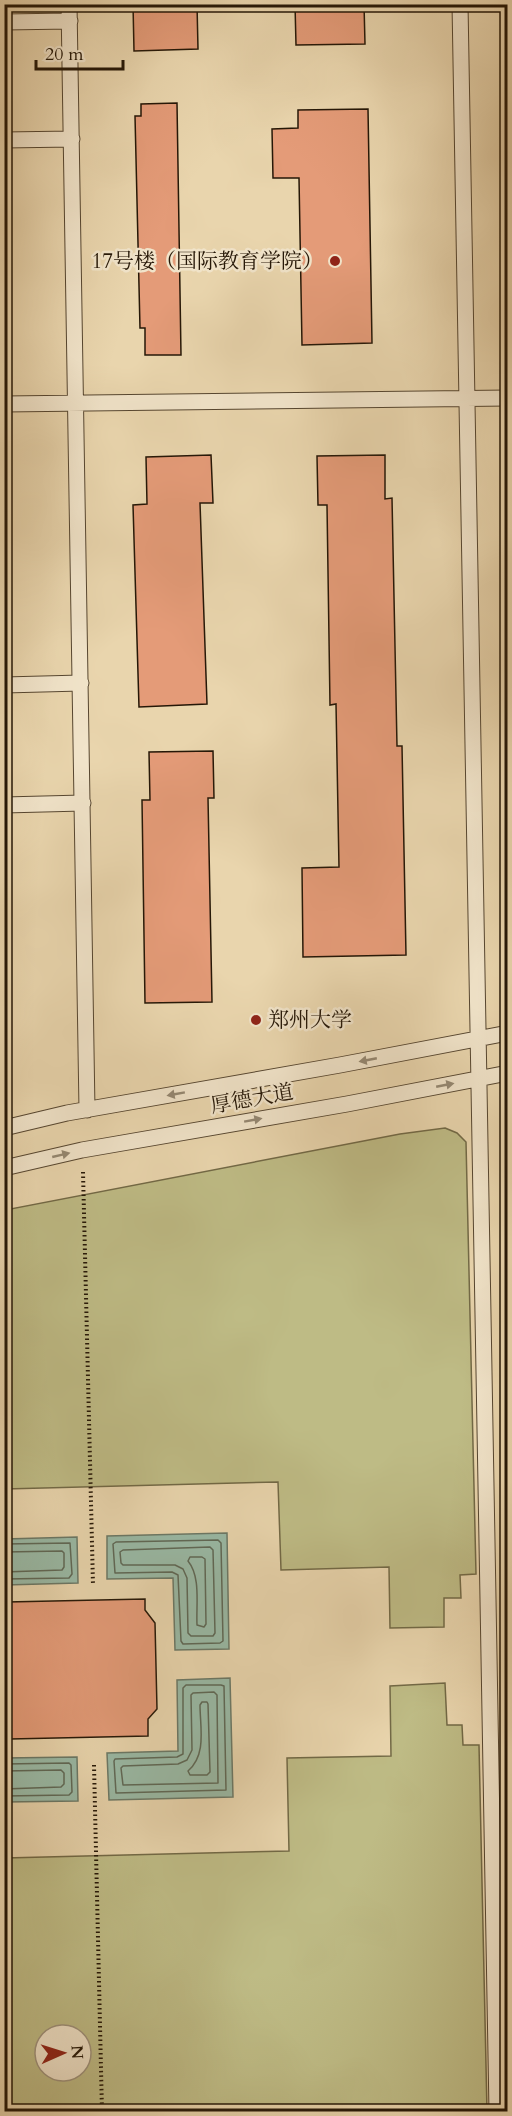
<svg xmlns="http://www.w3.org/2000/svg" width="512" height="2116" font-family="Cardo,'Noto Serif SC',serif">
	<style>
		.green { fill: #bebb85; stroke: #726946; stroke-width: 1.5; fill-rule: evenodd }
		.water { fill: #99b9a5; stroke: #6b7866; stroke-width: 1.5 }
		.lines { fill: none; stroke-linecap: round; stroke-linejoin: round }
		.shore { stroke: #5f6856; stroke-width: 1.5 }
		.building { fill: #e49b78; stroke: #251707; stroke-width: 1.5 }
		.lane-casing { stroke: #564630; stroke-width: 17 }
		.path { stroke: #251707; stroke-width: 4; stroke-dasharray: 1.5 3; stroke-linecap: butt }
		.lane { stroke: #f1e4ca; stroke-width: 15 }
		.oneway { fill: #958872 }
		.poi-dot { fill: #8f2418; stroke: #f1e4ca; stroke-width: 2 }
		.labels { text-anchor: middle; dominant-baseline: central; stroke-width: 5; stroke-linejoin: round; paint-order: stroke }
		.poi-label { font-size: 21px; fill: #251707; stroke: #f1e4ca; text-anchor: end }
		.street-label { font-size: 21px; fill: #251707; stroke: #f1e4ca }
	</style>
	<rect width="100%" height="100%" fill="#e9d5ad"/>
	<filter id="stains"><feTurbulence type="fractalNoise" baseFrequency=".00333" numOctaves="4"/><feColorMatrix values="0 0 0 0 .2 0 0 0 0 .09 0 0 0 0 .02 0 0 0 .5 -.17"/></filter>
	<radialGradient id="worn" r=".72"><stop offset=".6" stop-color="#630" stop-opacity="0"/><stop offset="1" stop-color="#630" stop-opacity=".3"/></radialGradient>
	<path class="green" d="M445,1128l12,5 9,9 10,432 -16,1 1,23h-17v29l-54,1 -1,-61 -108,3 -3,-88 -273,7v-279l395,-76z
		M445,1683l2,42h15l1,20h16l8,366h-482v-253l284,-7 -2,-93 104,-2 -1,-70zM45,2035h36v36h-36z"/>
	<path class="water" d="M227,1533l2,116 -54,1 -2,-72 -66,1v-43z
		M77,1537l1,46 -73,2v-46z
		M230,1678l3,119 -124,3 -2,-47 71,-2 -1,-71z
		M77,1757l1,44 -73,1v-44z"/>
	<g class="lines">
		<path class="shore" d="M218,1540l3,3 2,98 -3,2 -37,1 -2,-3 -3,-66 -6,-3 -57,1 -2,-29 3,-2z
			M4,1544l66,-1 2,31 -3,4 -65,1
			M210,1547l3,3 2,83 -2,3h-22l-3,-3 -1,-55 -4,-9 -8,-4h-52l-2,-2 -1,-11 3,-2z
			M4,1552l58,-1 2,2v14l-2,3 -58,2
			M190,1557h12l3,2 1,65 -2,3 -7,-2c-1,-21 4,-48 -9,-64z
			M186,1685h35l3,1 2,104 -110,3 -2,-32 1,-2 62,-2 6,-3v-66z
			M214,1692l3,3 1,88 -95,2 -2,-17 2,-2 55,-2 9,-4 5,-10 -1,-55 2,-2z
			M202,1702h5l1,2 2,68 -3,3h-17l-2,-4c19,-16 12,-44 12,-66z
			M4,1764l65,-1 2,2 1,27 -3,3 -65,1
			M4,1771l57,-1 3,3v11l-3,3 -57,2"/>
	</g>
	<path class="building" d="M133,4h64l1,45 -64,2z
		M295,4h69l1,40 -69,1z
		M177,103l4,252h-36v-27h-5l-5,-212h6v-12z
		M368,109l4,234 -70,2 -3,-167h-26l-1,-49 26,-1v-18z
		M211,455l2,48h-13l7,201 -68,3 -6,-202 14,-1 -1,-47z
		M385,455v44l7,-1 5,248h5l4,209 -103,2 -1,-89 37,-1 -3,-163 -6,1 -3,-200h-9l-1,-49z
		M213,751l1,47h-6l4,204 -67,1 -3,-203h8l-1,-48z
		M145,1599v11l10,13 2,86 -9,10v17l-138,3 -3,-137z"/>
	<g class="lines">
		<defs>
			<path id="lane" d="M69,4l18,1106
				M460,4l37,2108
				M4,22l66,-1
				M4,140l68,-1
				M4,404l504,-6
				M4,685l77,-2
				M4,805l79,-2
				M4,1128l63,-15 273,-48 168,-32
				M4,1168l78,-18 265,-46 161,-31"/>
		</defs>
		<use href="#lane" class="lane-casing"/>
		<path class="path" d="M83,1172l10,413
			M94,1765l8,347"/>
		<use href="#lane" class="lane"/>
	</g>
	<defs><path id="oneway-solid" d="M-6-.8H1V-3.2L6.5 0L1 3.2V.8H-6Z" transform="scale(1.5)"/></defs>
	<g class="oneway">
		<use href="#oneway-solid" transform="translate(368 1060) rotate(169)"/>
		<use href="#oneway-solid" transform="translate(445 1085) rotate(-11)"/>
		<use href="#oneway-solid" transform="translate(176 1094) rotate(170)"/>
		<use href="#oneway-solid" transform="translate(253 1120) rotate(-10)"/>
		<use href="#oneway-solid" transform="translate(61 1155) rotate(-13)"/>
	</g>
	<g class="poi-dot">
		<circle cx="335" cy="261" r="6"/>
		<circle cx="256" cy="1020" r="6"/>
	</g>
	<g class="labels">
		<g class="poi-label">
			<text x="323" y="261">17号楼（国际教育学院）</text>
			<text x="268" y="1020" text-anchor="start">郑州大学</text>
		</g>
		<g class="street-label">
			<text transform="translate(252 1099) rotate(-10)">厚德大道</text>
		</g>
	</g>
	<rect width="512" height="2116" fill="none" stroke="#e9d5ad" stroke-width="24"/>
	<rect x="6" y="6" width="500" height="2104" fill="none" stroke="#251707" stroke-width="3"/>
	<rect x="12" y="12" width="488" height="2092" fill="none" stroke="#251707" stroke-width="1.5"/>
	<g transform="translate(63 2053) rotate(87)"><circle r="28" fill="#f1e4ca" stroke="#9f927c" stroke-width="1.5"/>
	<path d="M0-4.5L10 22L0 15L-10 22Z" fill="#8f2418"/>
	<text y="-9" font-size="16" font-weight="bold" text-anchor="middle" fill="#251707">N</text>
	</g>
	<path d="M36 60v9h87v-9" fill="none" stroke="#251707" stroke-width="3"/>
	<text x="45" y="60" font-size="18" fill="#251707" stroke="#f1e4ca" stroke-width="4.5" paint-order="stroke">20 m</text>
	<rect width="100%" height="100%" filter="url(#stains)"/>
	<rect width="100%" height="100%" fill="url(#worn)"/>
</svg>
